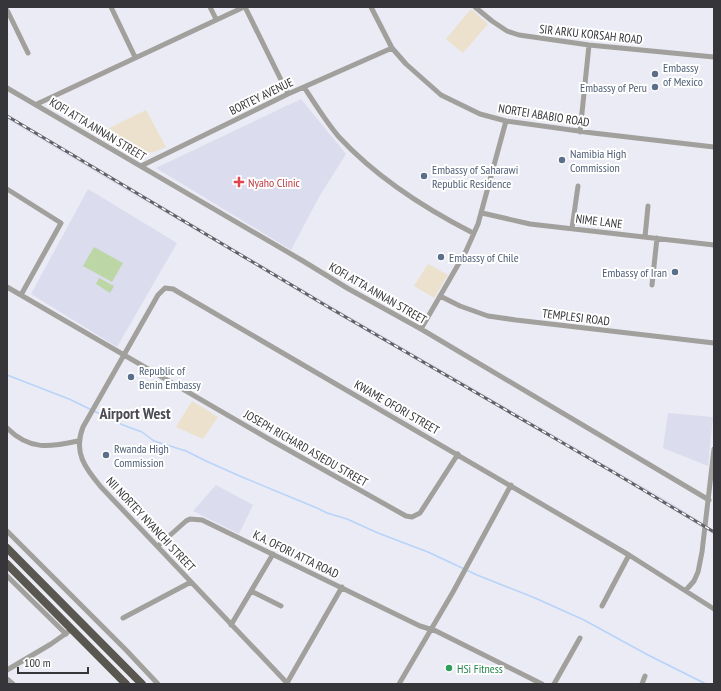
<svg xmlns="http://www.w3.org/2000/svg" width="721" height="691" font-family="'PT Sans Narrow',sans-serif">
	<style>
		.commercial { fill: #ece1cc }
		.built { fill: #dbddee }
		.green { fill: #bcd6a5 }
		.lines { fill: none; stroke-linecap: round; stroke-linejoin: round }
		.stream { stroke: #b8d3fa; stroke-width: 1.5 }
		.minor { stroke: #a2a09c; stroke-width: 5 }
		.trunk { stroke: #5a5750; stroke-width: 8 }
		.rail-casing { stroke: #616167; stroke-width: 3 }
		.rail { stroke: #fff; stroke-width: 1.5; stroke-dasharray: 4.5; stroke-linecap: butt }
		.service-dot { fill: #5c6f8a; stroke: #fff; stroke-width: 1.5 }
		.health-dot { fill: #e0444e; stroke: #fff; stroke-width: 1.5 }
		.leisure-dot { fill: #2e9e5b; stroke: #fff; stroke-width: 1.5 }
		.labels { text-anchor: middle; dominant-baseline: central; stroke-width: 4; stroke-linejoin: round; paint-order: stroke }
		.street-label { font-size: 12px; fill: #36363a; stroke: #fff }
		.service-label { font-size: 12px; fill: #4e5e75; stroke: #fff; text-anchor: start }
		.health-label { font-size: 12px; fill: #be3a42; stroke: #fff; text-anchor: start }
		.leisure-label { font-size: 12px; fill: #27864d; stroke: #fff; text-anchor: start }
		.district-label { font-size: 16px; font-weight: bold; fill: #4b4c54; stroke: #fff }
	</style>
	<rect width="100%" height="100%" fill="#eaebf4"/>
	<path class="commercial" d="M471,9l17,15 -25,29 -17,-14z
		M146,110l20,37 -12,5 -19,2 -36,-21z
		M428,264l20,11 -14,23 -20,-12z
		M192,401l26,16 -15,22 -27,-12z"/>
	<path class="built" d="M301,99l45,55 -27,43 -28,53 -135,-82z
		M7,114l314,186 352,204 41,26v5l-73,-45 -178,-104 -25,-13 -119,-69 -86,-52 -119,-69 -107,-64z
		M88,189l89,54 -60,104 -86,-53z
		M668,413l45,4 -5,49 -45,-18z
		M216,485l37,20 -14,29 -46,-23z"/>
	<path class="green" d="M94,247l29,16 -11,19 -29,-16z
		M99,278l15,8 -4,7 -14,-9z"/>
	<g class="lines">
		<path class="stream" d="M7,375l62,24 54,26 19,7 12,9 32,10 20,10 36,16 75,31 10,5 20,6 31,14 50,19 49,23 58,23 49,22 64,35 58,29"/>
		<path class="minor" d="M111,7l24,50
			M210,7l6,12
			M245,7l43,87
			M371,7l21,41 14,16 35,31 39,19 26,7 87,12 121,14
			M475,7l17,14 15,10 12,4 70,10 125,12
			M7,10l21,43
			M304,87c11,17 22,35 35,50 38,41 85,71 134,96
			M7,88l296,173 44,27 74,41 288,171
			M37,104l207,-97
			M580,132l9,-87
			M141,166l147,-72 104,-46
			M7,189l54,34 -40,72
			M482,213l48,11 184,21
			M572,228l6,-42
			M645,237l3,-31
			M652,285l5,-47
			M7,287l260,151 139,78 6,1 8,-4 38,-59
			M440,296l20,10 28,10 28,4 198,23
			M421,329l45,-78 12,-27 28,-103
			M7,428c23,23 43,19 71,13
			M7,531l119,119 32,34
			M158,546l28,-25 4,-2 12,1 218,106 16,5 106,53
			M7,576l59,58
			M686,590l8,-9 4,-9 4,-20 12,-103
			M251,591l30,15
			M602,606l27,-51
			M123,618l68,-36
			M231,625l42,-71
			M7,670l44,-26 17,-12
			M7,679l6,5
			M287,683l55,-96
			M288,684l-187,-197c-16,-19 -28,-35 -18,-60l75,-132 7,-7 8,1 456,266 85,54
			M399,684l54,-92 58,-107
			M554,684l26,-46
			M642,684l3,-8"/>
		<path class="trunk" d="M7,548l135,136
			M7,564l119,120"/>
		<defs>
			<path id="rail" d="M7,116l323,192 283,164 101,60"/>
		</defs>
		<use href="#rail" class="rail-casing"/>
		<use href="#rail" class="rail"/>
	</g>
	<g class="service-dot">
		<circle cx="655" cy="74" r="4"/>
		<circle cx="655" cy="87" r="4"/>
		<circle cx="562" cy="160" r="4"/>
		<circle cx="424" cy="176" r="4"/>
		<circle cx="441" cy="257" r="4"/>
		<circle cx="675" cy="272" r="4"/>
		<circle cx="131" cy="377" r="4"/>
		<circle cx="106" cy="455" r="4"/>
	</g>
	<path class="health-dot" d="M237 176h4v4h4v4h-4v4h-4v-4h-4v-4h4z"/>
	<circle class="leisure-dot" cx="449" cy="668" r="4"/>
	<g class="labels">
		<g class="street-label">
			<text transform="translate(591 34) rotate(6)">SIR ARKU KORSAH ROAD</text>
			<text transform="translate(261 96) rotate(-26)">BORTEY AVENUE</text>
			<text transform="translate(544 115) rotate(9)">NORTEI ABABIO ROAD</text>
			<text transform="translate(98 129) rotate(31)">KOFI ATTA ANNAN STREET</text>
			<text transform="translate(599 221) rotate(7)">NIME LANE</text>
			<text transform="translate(378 293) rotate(30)">KOFI ATTA ANNAN STREET</text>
			<text transform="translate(576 317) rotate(7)">TEMPLESI ROAD</text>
			<text transform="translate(397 407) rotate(30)">KWAME OFORI STREET</text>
			<text transform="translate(306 448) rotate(30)">JOSEPH RICHARD ASIEDU STREET</text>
			<text transform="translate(151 524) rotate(47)">NII NORTEY NYANCHI STREET</text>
			<text transform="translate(296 554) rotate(26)">K.A. OFORI ATTA ROAD</text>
		</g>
		<g class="service-label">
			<text x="663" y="67">Embassy<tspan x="663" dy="14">of Mexico</tspan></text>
			<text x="647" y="87" text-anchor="end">Embassy of Peru</text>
			<text x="570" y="153">Namibia High<tspan x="570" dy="14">Commission</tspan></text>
			<text x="432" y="169">Embassy of Saharawi<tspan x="432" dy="14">Republic Residence</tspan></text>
			<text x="449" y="257">Embassy of Chile</text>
			<text x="667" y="272" text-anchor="end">Embassy of Iran</text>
			<text x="139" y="370">Republic of<tspan x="139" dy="14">Benin Embassy</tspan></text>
			<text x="114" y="448">Rwanda High<tspan x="114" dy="14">Commission</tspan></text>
		</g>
		<g class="health-label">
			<text x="248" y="182">Nyaho Clinic</text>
		</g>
		<g class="leisure-label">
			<text x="457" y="668">HSi Fitness</text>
		</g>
		<g class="district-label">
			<text x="135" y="413">Airport West</text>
		</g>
	</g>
	<rect width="721" height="691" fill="none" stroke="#36363a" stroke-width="16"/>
	<path d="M18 667v6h70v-6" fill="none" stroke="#36363a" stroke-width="2"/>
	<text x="24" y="667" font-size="12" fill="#36363a" stroke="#ffffff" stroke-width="3" paint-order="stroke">100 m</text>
</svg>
